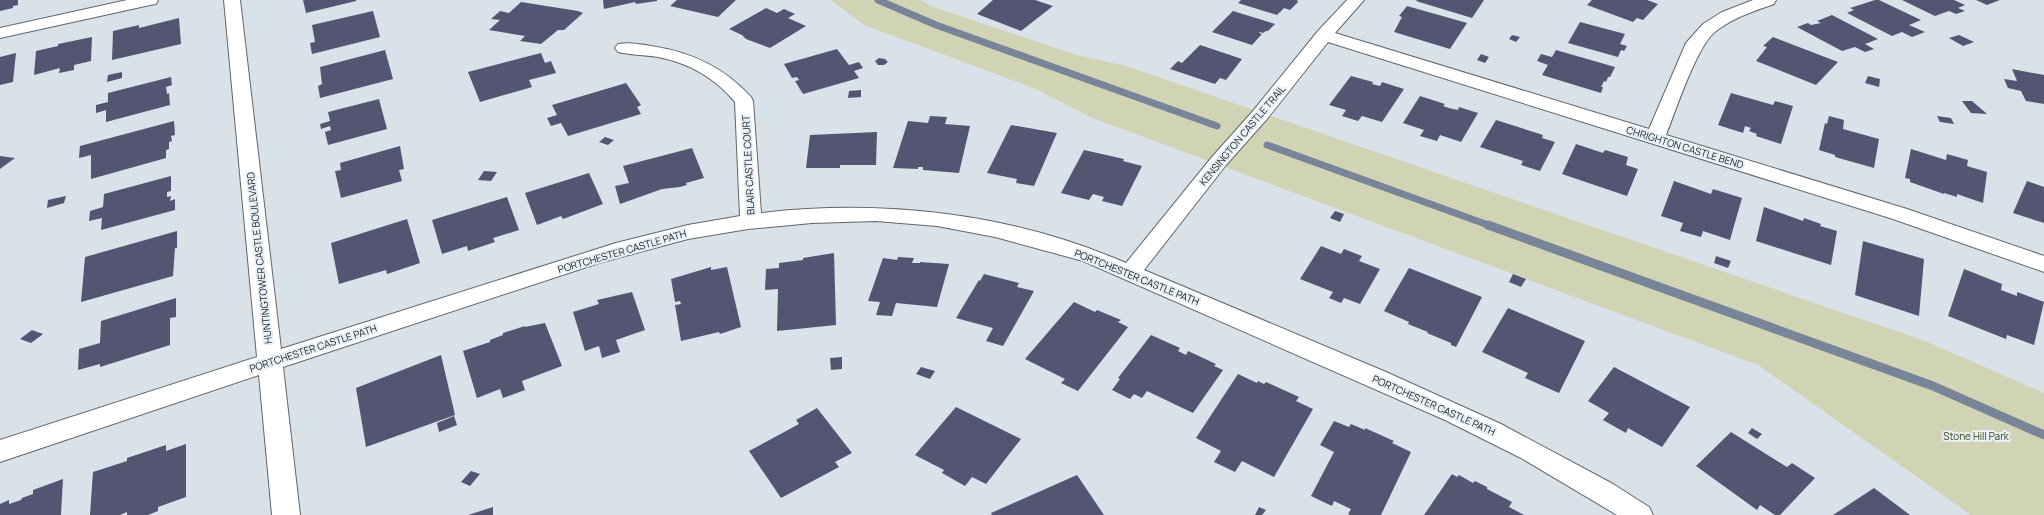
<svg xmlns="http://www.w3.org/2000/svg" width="2044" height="515" font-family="Manrope,sans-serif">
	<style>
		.green { fill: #d0d3b4 }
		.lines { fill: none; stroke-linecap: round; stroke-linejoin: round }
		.stream-far1 { stroke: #788498; stroke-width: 7 }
		.stream { stroke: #788498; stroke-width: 9 }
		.building { fill: #545572 }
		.street-casing { stroke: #5f666c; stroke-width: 2 }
		.street { fill: #fff; fill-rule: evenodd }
		.labels { text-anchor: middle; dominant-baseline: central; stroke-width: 4; stroke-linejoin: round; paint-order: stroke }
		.street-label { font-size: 10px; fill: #222527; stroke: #e7f0f7 }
		.park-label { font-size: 10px; fill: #404309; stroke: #e7f0f7 }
	</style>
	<rect width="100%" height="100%" fill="#dae2e9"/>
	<path class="green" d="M831,0h90l10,6 145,49 50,11 799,275 119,52v122h-73l-213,-150 -668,-248 -54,-28 -172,-64z"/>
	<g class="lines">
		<path class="stream-far1" d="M878,0l58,25 281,101
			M1267,145l224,81"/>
		<path class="stream" d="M1488,225l445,161 111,49"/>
	</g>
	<path class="building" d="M0,0h18v5l-5,1v2l-13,3z
		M303,0h53v1l-50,12z
		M603,0h54v1l-21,3 -1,-2 -31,7z
		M677,0h59l-18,17 -48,-11z
		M993,0h42l18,6 -32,25 -44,-17z
		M1241,0h56l1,2 -8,8 -6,-2 -7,7 -39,-12z
		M1417,0h67l-12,18 -56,-17z
		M1592,0h55l11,4 -15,16 -6,-2 -4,4 -46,-17z
		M1875,0h4l42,20 -12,5 16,7 -13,5 -10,-5 -10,4 -45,-23 7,-3 -4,-2z
		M1902,0h52l11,5 -7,3 7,3 -9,3 -7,-3 -14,5z
		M1976,0h24l-13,5z
		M521,2l57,9 5,2 -19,17h-6l-17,14 -21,-3 5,-5 -36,-6 11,-10 -9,-1 9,-8 9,2z
		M1407,6l60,17 -17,26 -56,-17 8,-15 -3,-1z
		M766,8l11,5 7,-4 11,5 -7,4 18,8 -36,22 -24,-9 -4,-4 -13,-6z
		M373,11l7,26 -68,17 -2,-11 5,-1 -3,-17z
		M1233,11l42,13 -7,7h-2l-3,2 -3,-1 -1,1 3,1 -10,11 -40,-13z
		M1832,15l46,24 -13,5 9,5 -9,3 -10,-5 -13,4 -45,-24 11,-4 3,2 10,-2 -4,-2z
		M179,18l2,26 -69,16 1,-29 26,-6v3z
		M1580,22l45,12 -5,10 7,2 -3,5 -3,-1 -3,7 -50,-14z
		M1512,35l8,2 -4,5 -7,-3z
		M1959,35l15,7 -11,4 -14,-8z
		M92,37l-1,24 -17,4v5l-15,3 1,-5 -26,7 2,-24 22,-5v-2z
		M1773,37l65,25 -22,23 -60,-24 11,-14 -4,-1z
		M1200,45l42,14 -16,21 -6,-2 -5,6 -45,-15 8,-8 4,2z
		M837,49l12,16 10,-3 4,6 -9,3 5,7 -56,16 -8,-13 4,-1 -2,-3 -5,1 -8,-14z
		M385,50l8,29 -73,19 -2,-12 4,-2 -2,-17z
		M1556,50l59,17 -5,10h-2l-2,5 -2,-1 -3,6h2l-2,6 -59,-18 6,-10 -11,-4 4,-7 11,3z
		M16,53l-3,29 -13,3v-28z
		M541,53l4,10 6,-2 5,12 -27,7 3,7 -52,15 -12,-30z
		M1481,54l8,3 -4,6 -8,-3z
		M879,58l6,1 3,3 -4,3h-6l-3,-4z
		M2012,69l32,6v29l-18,-3 -5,-10 -13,-3 -4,-9 13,2z
		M122,72v6l-15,4 1,-7z
		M1351,76l22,6 -1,2 8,2 2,-4 22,7 -22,33 -20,-6 -4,5 -16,-5 4,-6 -17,-5z
		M1868,76l12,3 -1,8 -14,-4z
		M171,77l1,8 -6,2 1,7 2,-1 1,12 -64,17v-12l-10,3v-8l12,-3v-9z
		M626,83l15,22 -4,2 4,7 -73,22 -7,-13 -10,3 -4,-8 10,-3 -5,-10z
		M861,90v7l-13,1 1,-7z
		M1731,93l42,12 2,-4 18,5 -12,38 -25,-8 1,-2 -8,-3 2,-3 -6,-2 -2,7 -25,-8z
		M1420,96l25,8 -2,2 6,2 9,2 1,-3 19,6 -17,29 -21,-7 -3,6 -17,-5 4,-6 -21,-7z
		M379,99l8,30 -59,16 -3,-13 6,-2 -1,-4 -9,3 -1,-5 10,-3 -2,-9z
		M1962,101h10l15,13 -16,-1z
		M930,116l17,1 -2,7 25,2 -11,47 -36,-3v-3h-5v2l-25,-1 15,-47 20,2z
		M1829,116l15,4 -1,9 36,10 -5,29 -39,-11v-2l-16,-5 6,-27 2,1z
		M1937,116l14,2 3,6 -14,-2z
		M1496,120l47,15 -1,3 13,4 -15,29 -19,-6 2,-4 -43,-14z
		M174,121l1,14 -4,1 1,5 -3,1v7l-3,1v8l-75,21v-24l-12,3 1,-12z
		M1011,125l46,8 -23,53 -18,-3 1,-4 -30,-6z
		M877,132l-1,33h-36v3h-34l4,-33z
		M605,137l9,3 -6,5 -9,-3z
		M1576,144l27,9 2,-3 23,7 -2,8 12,4 -11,27 -65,-22z
		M400,146l4,23 -5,1 3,11 -61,17 -6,-27 6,-1 -1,-7z
		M692,148l12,30 -18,5 1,2 -7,2 -18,2 -42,15 -5,-18 14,-3 -6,-17z
		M1911,149l35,11 1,-6 21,6 -1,6 20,6 -4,31 -26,-9v3l-13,-4v1l-34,-12v-3l-5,-1z
		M1084,150l40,9 -1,2 19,5 -20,40 -20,-5 2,-4 -11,-3 -4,6 -28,-7z
		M0,156l15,2 -15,11z
		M484,171l13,1 -6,9 -13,-1z
		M589,173l14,31 -40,15 -2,-3 -24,9 -12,-32z
		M171,176v15l-4,1v5l4,-1 -1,5 5,-2v11l-74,20 1,-12 -13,3 1,-10 13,-4 1,-13z
		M1674,181l37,13 2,-5 29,9 -12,42 -27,-9 -2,6 -21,-6 3,-8 -22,-7z
		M2027,181l17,6v36l-31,-10z
		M66,196l-2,7 -17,5 1,-8z
		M507,197l12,33 -26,8 2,4 -27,9 -1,-5 -25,8 -10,-34z
		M1764,207l39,14 1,-3 17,6 -1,2 17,5 -6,34 -75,-24z
		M1335,211l9,3 -4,8 -10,-4z
		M407,219l13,44 -33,11 -1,-4 -47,14 -8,-41z
		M177,231v17h-2l-2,28 -92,26 4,-45z
		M1863,241l61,18 -5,57 -64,-21z
		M1321,246l20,8 3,-5 18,7 -3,5 21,8 -20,35 -16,-6 -3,5 -12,-5 4,-6 -33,-13z
		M834,253l2,72 -59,6 1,-42 -13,1 1,-21 13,-1v-5l24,-3v-2z
		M1716,256l15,5 -3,7 -14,-5z
		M898,257l16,1 -2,5h8v-1l29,2 -12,43 -41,-4 -4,13 -16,-1 4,-13 -12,-1 15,-43 14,2z
		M711,267v3l16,-3 14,60 -21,7 -1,-2 -38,9 -6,-36 6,-1 -1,-3 -5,1 -4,-23z
		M1409,268l73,29 -26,50 -5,-2v-2l-24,-10 1,-1 -20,-8 1,-2 -25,-11z
		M1964,269l38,15 -1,6 16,6v-4l27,10 -10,43 -27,-10 -1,4 -58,-23z
		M984,274l35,9 -2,4 17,4 -31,55 -17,-5 7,-13 -37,-10 23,-38 1,1z
		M1513,274l13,5 -5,8 -12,-5z
		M632,292l13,38 -29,10 4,12 -18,6 -3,-12 -14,5 -12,-39 26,-8 -2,-4z
		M176,298v19l-6,1v27l-70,22v-3l-22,6 1,-21 21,-6 1,-22z
		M1074,302l21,10 2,-2 24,10 -3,2 10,5 -50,64 -17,-8 4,-4 -40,-20z
		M1508,308l77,33 -26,52 -34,-15 3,-5 -46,-21z
		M545,323l17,43 -40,15 3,9 -22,8 -3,-9 -23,9 -14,-47 27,-9v-2l13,-5v-2l22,-7v1z
		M32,330l11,4 -12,9 -11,-4z
		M1151,335l29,13 -2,3 8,4 2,-4 28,13 -2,2 9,4 -30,43 -46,-22 -5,7 -8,-4 -4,5 -18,-9 8,-11 -2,-1z
		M441,355l14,60 -89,32 -10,-59z
		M842,357v12l-11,1 -1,-12z
		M921,367l14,4 -5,8 -14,-5z
		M1614,367l76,40 -28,40 -34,-19 -2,5 -23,-13 6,-7 -21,-12z
		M1238,374l19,9 1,-2 6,3 2,-2 33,15 -3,4 17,8 -39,68 -32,-16 -7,11 -21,-10 7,-11 -25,-13z
		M956,407l65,32 -35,45 -14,-7 -7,9 -23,-13 2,-3 -29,-15z
		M817,408l35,45 -17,9 4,5 -58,31 -32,-47 50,-27 -3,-4z
		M454,416l3,9 -18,7 -2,-9z
		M1334,421l15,6 2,-3 14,6v-2l29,13 -2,2 19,9 -30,63h-31l-2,-1 3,-5 -17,-8 -2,5 -21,-10 23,-44 -14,-7z
		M1752,428l10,6 -5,5 -9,-6z
		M1731,432l56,35 5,-4 23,15 -35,37h-5l-15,-10 -3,5 -61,-44z
		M186,444v53l-28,10v4l-10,4h-21v-3l-7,3h-30l3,-43 34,-11v-3l39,-13v6z
		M471,471l9,3 -10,12 -9,-4z
		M1452,474l5,3 2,-2 14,8 2,-2 12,6v2l25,13 -3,5 15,8h-100z
		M1077,475l27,40h-112l-1,-2z
		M63,479l-2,36h-61v-11l9,-4v4l12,-4 1,-2 11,-4v-4z
		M1874,488l36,27h-77z
		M493,507v8h-25z
		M1259,507l7,3 -4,5h-7z"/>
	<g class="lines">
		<defs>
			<path id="street" d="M127,0h31l-2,4 -6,1 -150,33v-10z
				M224,0h16l41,349 335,-106 72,-18 52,-9 -5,-114c-20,-24 -46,-39 -77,-45 -13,-2 -27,-2 -40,-5l-3,-4 3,-4c11,-2 22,0 33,2 40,6 73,21 100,51l2,4 8,112c123,-14 250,0 365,50l86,-106 41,-46 65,-80 29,-31h17l-29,33 314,96 37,-86 17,-19 19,-12 31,-12h23l-2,4c-20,7 -41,14 -58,27 -19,14 -40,79 -50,104l241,74 137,47v16l-151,-53 -565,-177 -61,77 -41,46 -82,105 242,102 115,52 112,60 36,23 4,8h-36l-96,-57 -76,-38 -362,-159 -88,-24 -58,-11 -61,-5 -64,2 -64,6 -60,10 -89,24 -316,104 17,148h-28l-13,-140 -259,87v-22l257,-83z"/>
		</defs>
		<use href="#street" class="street-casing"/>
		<use href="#street" class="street"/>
	</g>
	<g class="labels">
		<g class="street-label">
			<text transform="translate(1242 135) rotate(-50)">KENSINGTON CASTLE TRAIL</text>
			<text transform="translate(1685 147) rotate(17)">CHRIGHTON CASTLE BEND</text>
			<text transform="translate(748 165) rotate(-93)">BLAIR CASTLE COURT</text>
			<text transform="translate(622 251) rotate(-16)">PORTCHESTER CASTLE PATH</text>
			<text transform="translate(259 258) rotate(-96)">HUNTINGTOWER CASTLE BOULEVARD</text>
			<text transform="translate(1137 277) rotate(22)">PORTCHESTER CASTLE PATH</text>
			<text transform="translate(313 348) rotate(-18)">PORTCHESTER CASTLE PATH</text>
			<text transform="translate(1434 405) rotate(24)">PORTCHESTER CASTLE PATH</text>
		</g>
		<g class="park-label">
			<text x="1976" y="436">Stone Hill Park</text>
		</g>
	</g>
</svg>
